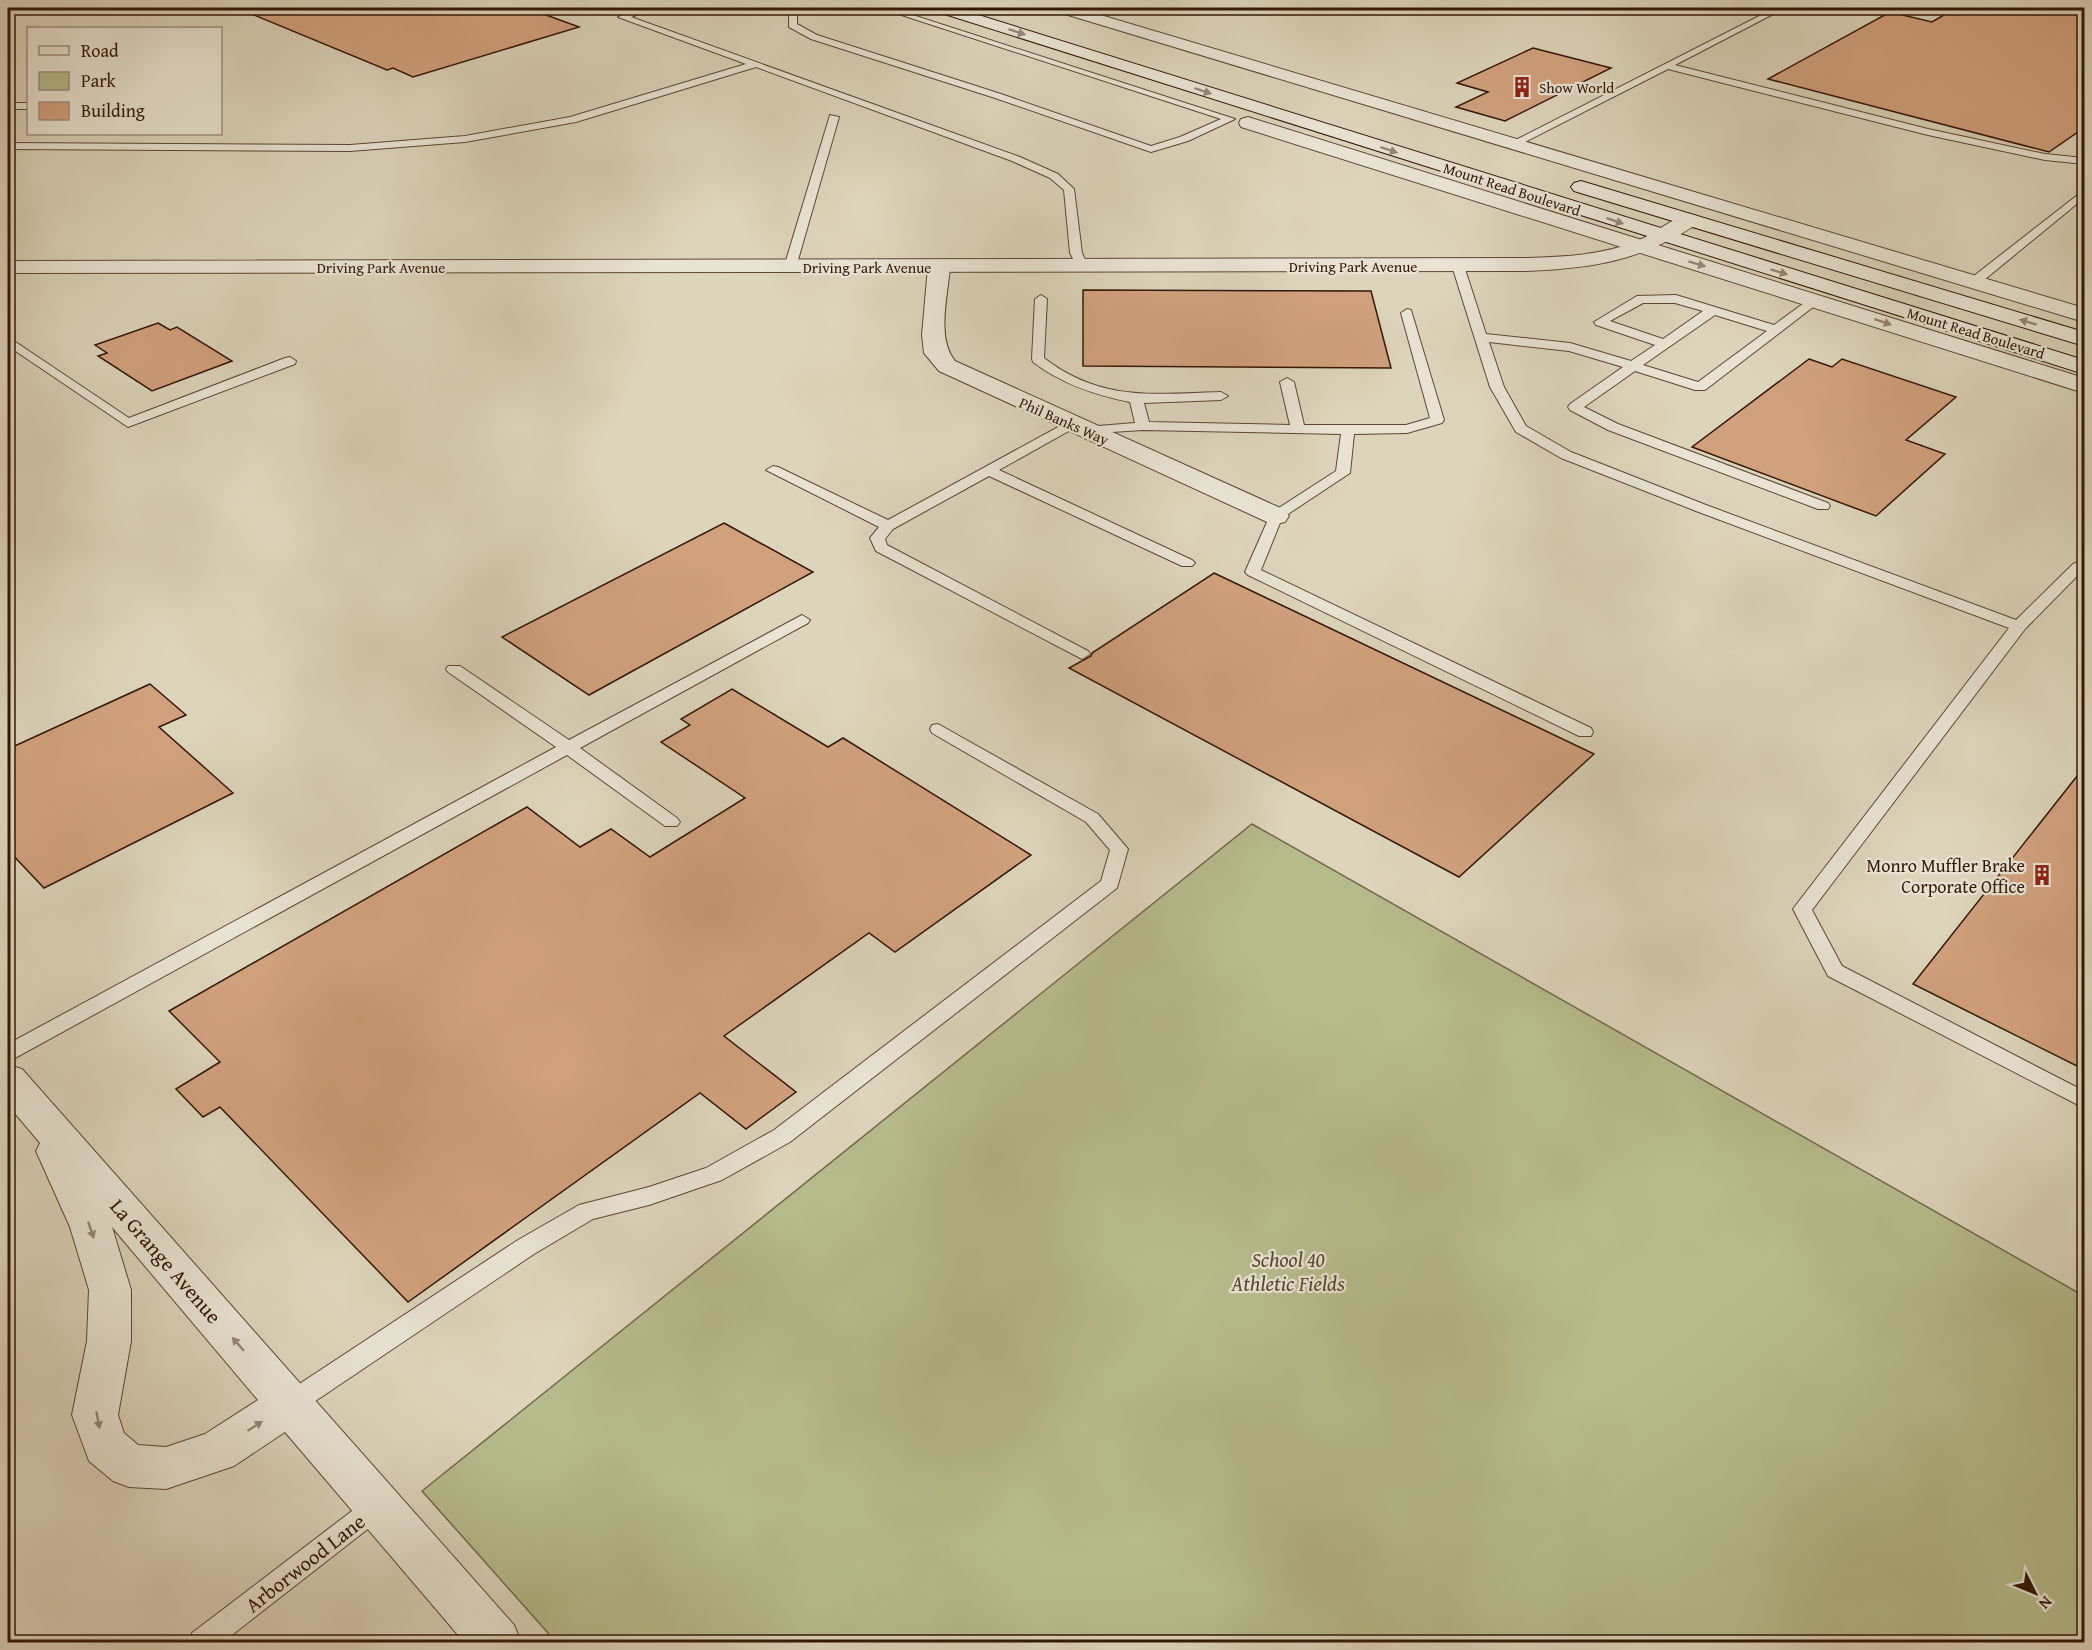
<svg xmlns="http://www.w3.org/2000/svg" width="2092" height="1650" font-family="'Gentium Book Plus',serif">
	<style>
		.green { fill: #b6bb8c; stroke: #74694a; stroke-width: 1.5 }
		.building { fill: #d1a17e; stroke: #331707; stroke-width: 1.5 }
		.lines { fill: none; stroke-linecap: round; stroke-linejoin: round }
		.service-casing { stroke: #5d4634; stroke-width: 2 }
		.minor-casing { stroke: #5d4634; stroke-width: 2 }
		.tertiary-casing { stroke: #5d4634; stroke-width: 2 }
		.secondary-casing { stroke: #331707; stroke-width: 2 }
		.service { fill: #e8e3d3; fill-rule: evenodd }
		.minor { fill: #e8e3d3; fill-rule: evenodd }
		.tertiary { fill: #e8e3d3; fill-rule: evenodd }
		.secondary { fill: #e8e3d3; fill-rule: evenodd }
		.oneway { fill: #978777 }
		.labels { text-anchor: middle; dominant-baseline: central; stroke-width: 4.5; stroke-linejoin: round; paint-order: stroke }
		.far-poi-label { font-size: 15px; fill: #331707; stroke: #e8e3d3; text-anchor: start }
		.far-street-label { font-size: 15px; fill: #331707; stroke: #e8e3d3 }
		.poi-label { font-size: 18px; fill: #331707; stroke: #e8e3d3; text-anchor: end }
		.near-park-label { font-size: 21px; font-style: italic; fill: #5a482f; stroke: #e8e3d3 }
		.near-street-label { font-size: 21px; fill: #331707; stroke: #e8e3d3 }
	</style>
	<rect width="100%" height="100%" fill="#dcd4bb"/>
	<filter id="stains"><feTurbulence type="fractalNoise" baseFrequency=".00333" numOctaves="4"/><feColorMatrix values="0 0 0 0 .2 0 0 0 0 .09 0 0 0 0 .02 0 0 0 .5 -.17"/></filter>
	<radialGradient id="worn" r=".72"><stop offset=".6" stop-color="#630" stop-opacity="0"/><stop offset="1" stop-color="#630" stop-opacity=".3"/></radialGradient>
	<path class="green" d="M1252,824l832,472v346h-1528l-134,-151z"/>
	<path class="building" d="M237,8h290l52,19 -166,50 -20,-9 -6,2z
		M1956,8h129v119l-36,25 -281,-73 122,-67 42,10z
		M1533,48l78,20 -106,53 -49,-14 32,-15 -31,-9z
		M1083,290l288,1 20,77 -308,-2z
		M158,323l12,7 7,-3 55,34 -80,30 -54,-35 9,-3 -12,-8z
		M1809,359l23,8 10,-8 114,38 -50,43 39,14 -69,62 -184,-69z
		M724,523l89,49 -224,123 -87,-58z
		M1214,573l380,181 -135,123 -390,-209 22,-12 1,-3z
		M150,684l36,31 -27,12 74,66 -189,95 -36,-38v-101z
		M732,689l96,58 15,-9 188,117 -136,97 -26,-19 -145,103 72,56 -50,37 -46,-36 -292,209 -188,-195 -17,10 -27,-28 44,-27 -51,-51 358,-204 53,40 31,-18 39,28 95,-59 -84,-56 29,-17 -9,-6z
		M2085,766v304l-172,-86z"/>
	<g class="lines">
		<defs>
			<path id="service" d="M643,8h12l-24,9 389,140 38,17 16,15 8,64 6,13 -2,2h-8l-8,-15 -6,-63 -14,-12 -38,-17 -256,-94 -180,55 -111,20 -115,9 -342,-2v-6l342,2 115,-9 105,-19 176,-53 -128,-47z
				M789,8h8v16l20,11 184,59 150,52 29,-9 41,-18 -341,-111h11l344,111 -47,22 -37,11 -156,-54 -184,-59 -22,-12z
				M1775,8h10l-110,57 253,64 117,25 39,4v6l-39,-4 -117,-25 -260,-66 -151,77 -9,-2z
				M8,103h20v6h-20z
				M830,115l9,2 -43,150 -6,4 -4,-2 -2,-2z
				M2084,190v8l-106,87h-8v-6z
				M1458,262l6,4 22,68 84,9 61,18 24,-16 -59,-20 -2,-3 43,-26 39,-1 98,30 37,-27h8l2,3 -116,89h-10l-60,-19 -51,36 34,17 210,79 2,3 -2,3h-10l-210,-79 -38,-20 -2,-3 2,-3 53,-37 -54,-16 -80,-9 15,45 22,39 45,26 135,53 310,115 57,-56 11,-5v10l-59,60 -213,281 30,56 242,125v17l-256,-132 -35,-67 216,-281 -313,-117 -135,-53 -45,-26 -26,-45 -38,-121zM1643,303h32l28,8 -40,28 -53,-18zM1715,315l52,16 -69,51 -55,-17z
				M1041,295l6,4 -3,59c57,44 110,36 177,34l7,4 -7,4 -77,3 5,19 141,3 -10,-43 7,-4 7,4 10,43h102l24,-7 -29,-105 6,-4 4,1 33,110 -2,3 -35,10 -53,1 -4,39 -68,45 -21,52 330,158 2,4 -2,4h-12l-331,-161 -3,-3 26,-59 65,-42 5,-37 -198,-4 -62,4 -2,-3 7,-4 49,-4 -5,-21c-35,-7 -68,-18 -97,-40l-1,-3 3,-60z
				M8,337l121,81 156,-60 5,-1 6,4 -1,3 -167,63 -120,-81z
				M1071,420l5,1 2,3 -2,3 -77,43 193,90 3,3 -3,3h-10l-193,-90 -96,53 -8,10 2,6 201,106 2,3 -8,5 -206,-108 -6,-13 9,-11 -113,-57 7,-4 5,1 110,53z
				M802,615l8,5 -2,3 -228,125 97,70 3,4 -3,4h-12l-98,-71 -552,303 -7,3v-17l548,-297 -108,-75 -2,-3 2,-3h12l109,74z
				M938,724l160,90 30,35 -11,39 -327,254 -68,38 -73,25 -56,14 -59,35 -235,158 -9,3 -9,-3 -3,-8 3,-8 237,-156 61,-35 70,-18 57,-19 68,-38 327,-249 9,-31 -24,-28 -154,-89 -2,-4 2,-4z
				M378,1494l9,4 4,8 -4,8 -164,128h-34l3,-9 177,-135z"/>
			<path id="minor" d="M1053,8h24l1007,300v14l-1029,-311z
				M1248,117l836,261v15l-843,-266 -2,-4 2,-4z
				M939,261l8,1 3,5c-2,28 -14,71 5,94l330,149 4,6 -4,6 -9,2 -9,-2 -328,-151 -15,-18 -2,-18 6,-68 3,-5z"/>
			<path id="tertiary" d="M1690,214l7,2 3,4 -3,4c-57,37 -103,44 -170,47l-1519,2v-12l1519,-3c37,-1 76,-3 110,-17 18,-7 34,-23 53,-27z
				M8,1065l14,4 492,556 7,17h-57l-179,-210 -51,34 -68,23 -37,-2 -16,-6 -24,-20 -17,-46 15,-74 2,-51 -19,-63 -34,-76 4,-8 -32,-38zM112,1227l146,173 -53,34 -39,13 -28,-2 -14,-12 -6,-18 13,-74v-51z"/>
			<path id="secondary" d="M933,8h23l1128,352v14l-1149,-363z
				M1581,181l503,151v14l-510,-155 -3,-4 3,-4z"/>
		</defs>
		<use href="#service" class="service-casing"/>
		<use href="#minor" class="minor-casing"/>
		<use href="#tertiary" class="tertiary-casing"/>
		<use href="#secondary" class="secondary-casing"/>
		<use href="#service" class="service"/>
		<use href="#minor" class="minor"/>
		<use href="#tertiary" class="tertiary"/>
		<use href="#secondary" class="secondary"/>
	</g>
	<defs><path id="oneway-solid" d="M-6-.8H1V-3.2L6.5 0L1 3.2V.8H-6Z" transform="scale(1.5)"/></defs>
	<g class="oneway">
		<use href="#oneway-solid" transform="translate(1017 32) rotate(18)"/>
		<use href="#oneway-solid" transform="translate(1203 91) rotate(18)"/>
		<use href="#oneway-solid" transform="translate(1389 150) rotate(18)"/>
		<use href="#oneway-solid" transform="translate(1615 221) rotate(18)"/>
		<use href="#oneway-solid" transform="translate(1697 264) rotate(17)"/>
		<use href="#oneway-solid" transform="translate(1779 272) rotate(17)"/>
		<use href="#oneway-solid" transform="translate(1883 322) rotate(18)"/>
		<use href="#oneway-solid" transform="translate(2028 322) rotate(-163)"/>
		<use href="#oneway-solid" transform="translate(91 1230) rotate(71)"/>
		<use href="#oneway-solid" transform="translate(238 1344) rotate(-131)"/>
		<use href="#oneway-solid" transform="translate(98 1420) rotate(79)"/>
		<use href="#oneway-solid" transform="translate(255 1426) rotate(-33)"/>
	</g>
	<defs>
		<symbol id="building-bare" viewBox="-9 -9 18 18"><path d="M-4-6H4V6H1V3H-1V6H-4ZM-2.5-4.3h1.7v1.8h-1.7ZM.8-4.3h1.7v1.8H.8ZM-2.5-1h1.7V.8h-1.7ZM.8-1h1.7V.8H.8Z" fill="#8f2418" stroke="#e8e3d3" stroke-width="2.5" paint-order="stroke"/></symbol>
	</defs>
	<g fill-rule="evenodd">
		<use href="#building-bare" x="1507" y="72" width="30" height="30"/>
		<use href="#building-bare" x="2027" y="860" width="30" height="30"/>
	</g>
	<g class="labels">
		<g class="far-poi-label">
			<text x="1539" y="87">Show World</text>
		</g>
		<g class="far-street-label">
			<text transform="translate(1512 189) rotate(18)">Mount Read Boulevard</text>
			<text x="1353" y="266">Driving Park Avenue</text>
			<text x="381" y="267">Driving Park Avenue</text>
			<text x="867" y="267">Driving Park Avenue</text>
			<text transform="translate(1976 333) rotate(17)">Mount Read Boulevard</text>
			<text transform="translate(1064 421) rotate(24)">Phil Banks Way</text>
		</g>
		<g class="poi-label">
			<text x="2025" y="865">Monro Muffler Brake<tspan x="2025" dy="21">Corporate Office</tspan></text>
		</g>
		<g class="near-park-label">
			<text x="1288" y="1259">School 40<tspan x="1288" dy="24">Athletic Fields</tspan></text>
		</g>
		<g class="near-street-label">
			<text transform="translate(166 1261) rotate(49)">La Grange Avenue</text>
			<text transform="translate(305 1563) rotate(-38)">Arborwood Lane</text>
		</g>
	</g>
	<rect width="2092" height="1650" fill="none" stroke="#dcd4bb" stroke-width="30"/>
	<rect x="9" y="9" width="2074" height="1632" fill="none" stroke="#331707" stroke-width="3"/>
	<rect x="15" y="15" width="2062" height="1620" fill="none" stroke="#331707" stroke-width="1.5"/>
	<rect x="27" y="27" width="195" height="108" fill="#e8e3d3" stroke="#a09181" stroke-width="1.5"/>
	<rect x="39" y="46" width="30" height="9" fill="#e8e3d3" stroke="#a09181" stroke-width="1.5"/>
	<text x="81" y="57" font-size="18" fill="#331707">Road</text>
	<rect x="39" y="72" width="30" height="18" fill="#b6bb8c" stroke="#a09181" stroke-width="1.5"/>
	<text x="81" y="87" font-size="18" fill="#331707">Park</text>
	<rect x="39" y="102" width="30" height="18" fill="#d1a17e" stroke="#a09181" stroke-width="1.5"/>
	<text x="81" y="117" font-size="18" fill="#331707">Building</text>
	<g transform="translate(2035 1593) rotate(133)" stroke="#e8e3d3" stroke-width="4.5" paint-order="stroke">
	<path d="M0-4.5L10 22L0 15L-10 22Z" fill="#331707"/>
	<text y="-9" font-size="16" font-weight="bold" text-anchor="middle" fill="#331707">N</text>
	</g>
	<rect width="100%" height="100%" filter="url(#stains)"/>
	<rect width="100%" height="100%" fill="url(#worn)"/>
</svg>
